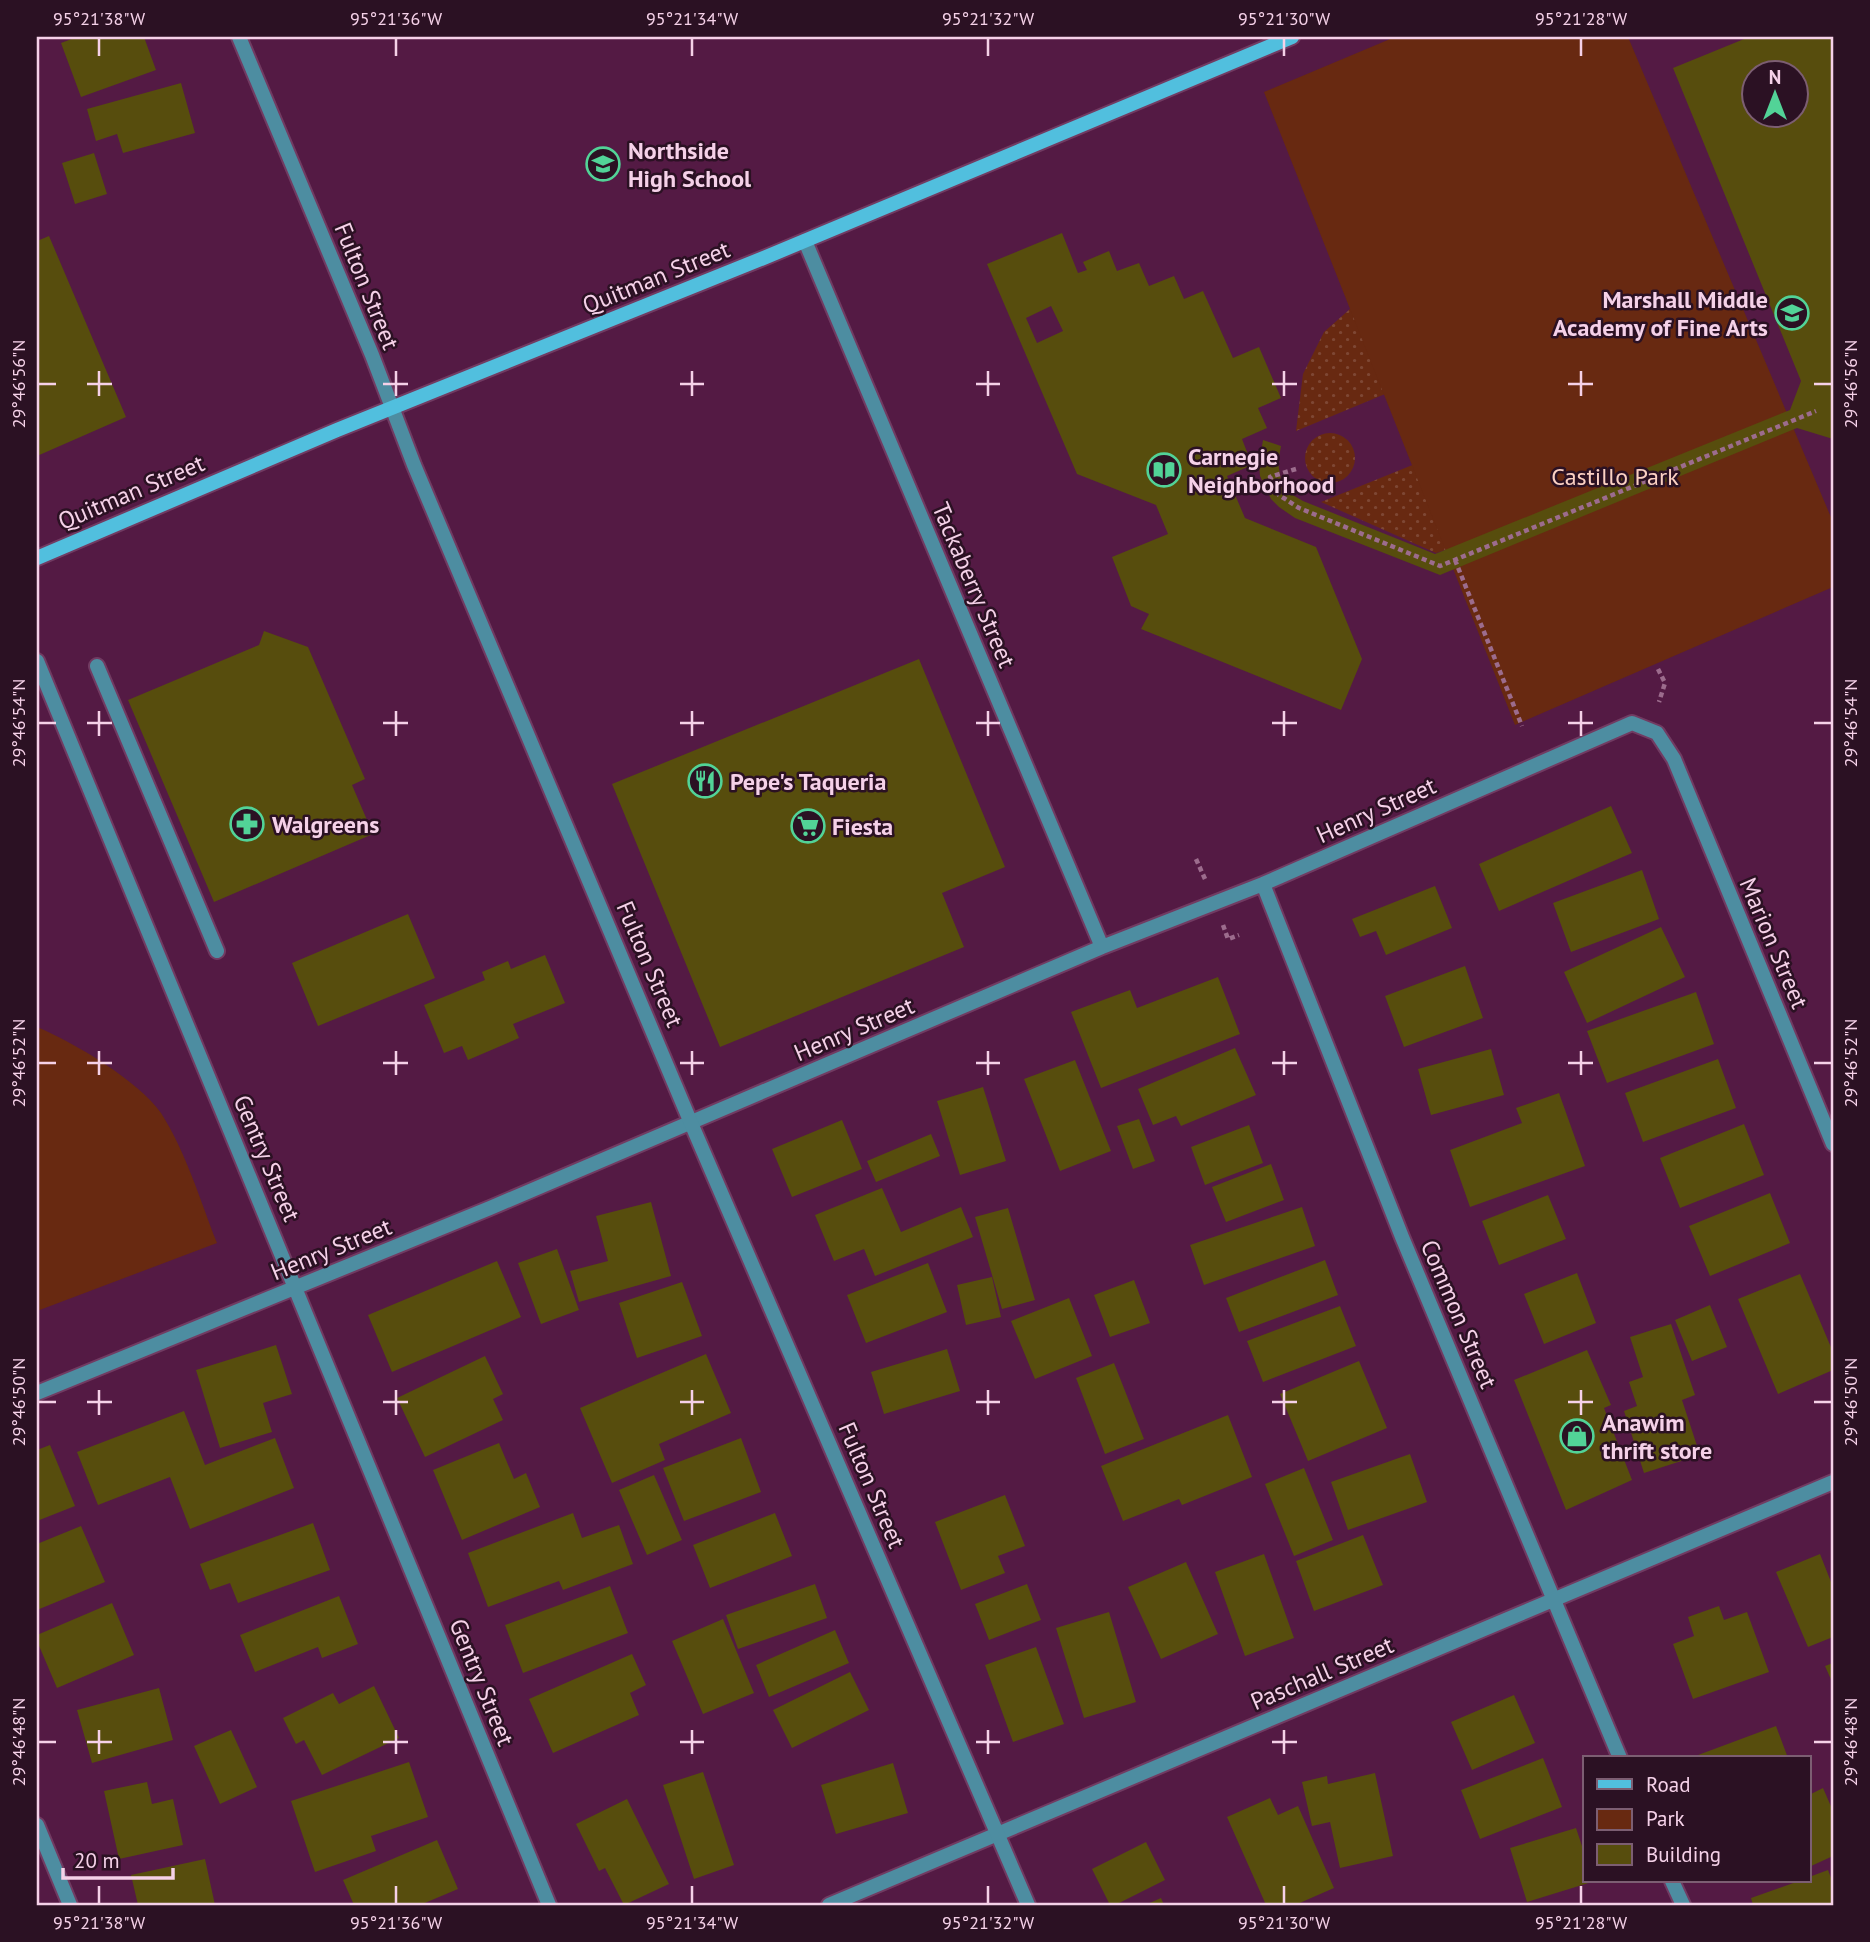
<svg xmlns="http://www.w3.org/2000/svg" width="1870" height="1942" font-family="'PT Sans',sans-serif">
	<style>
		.grass { fill: url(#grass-dots) }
		.park { fill: #682911 }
		.building { fill: #574d0d; fill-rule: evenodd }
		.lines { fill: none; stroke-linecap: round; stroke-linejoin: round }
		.service-casing { stroke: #713b62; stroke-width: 18 }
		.minor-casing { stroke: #713b62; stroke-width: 18 }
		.tertiary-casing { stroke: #713b62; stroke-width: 18 }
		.secondary-casing { stroke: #713b62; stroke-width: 18 }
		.path { stroke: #9c6c8d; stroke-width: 4.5; stroke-dasharray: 5 3.5; stroke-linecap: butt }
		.service { stroke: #4d8da1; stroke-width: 14 }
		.minor { stroke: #4d8da1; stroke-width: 14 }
		.tertiary { stroke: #4d8da1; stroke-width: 14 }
		.secondary { stroke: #51bfde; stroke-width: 14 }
		.ticks { fill: none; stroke: #f5d1e8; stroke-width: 2.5 }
		.labels { text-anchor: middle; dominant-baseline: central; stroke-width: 5; stroke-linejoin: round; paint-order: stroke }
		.poi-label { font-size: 24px; font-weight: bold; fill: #f5d1e8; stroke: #2b1123; text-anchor: start }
		.street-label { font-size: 24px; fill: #f5d1e8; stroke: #2b1123 }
		.park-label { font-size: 24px; fill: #fcd1c3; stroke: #2b1123 }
		.neatline { fill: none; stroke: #f5d1e8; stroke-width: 2.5 }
		.ticks-label { font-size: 18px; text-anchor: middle; fill: #f5d1e8 }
	</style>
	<defs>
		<pattern id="grass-dots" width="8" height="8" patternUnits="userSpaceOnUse" patternTransform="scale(1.75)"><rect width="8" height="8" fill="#682911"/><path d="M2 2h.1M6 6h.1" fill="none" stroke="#7e4734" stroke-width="1.8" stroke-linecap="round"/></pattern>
	</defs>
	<rect width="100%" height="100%" fill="#541a44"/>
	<path class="grass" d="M1449,281l46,12 37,28 27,39 11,45 -4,47 -20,42 -30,31 -80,28 -115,-51 141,-57 7,-24 -1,-23 -17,-17 -25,-4 -130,54 7,-57 21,-42 35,-31 43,-18z
		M1305 458a25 25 0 1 1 50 0a25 25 0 1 1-50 0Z"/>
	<path class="park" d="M1395,37h233l205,485v65l-318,138 -251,-633z
		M37,1027c36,15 102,54 124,86 25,39 39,87 56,130l-180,68z"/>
	<path class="building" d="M77,37h67l12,33 -75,27 -20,-54z
		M1749,37h84v402l-36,-11 -357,147 -145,-57 -16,-11 -8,-8 -11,-23 -1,-12 4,-24 18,6 -3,17 3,17 10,14 12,7 132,53 355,-144 11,-29 -128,-313zM1755,74h42v42h-42z
		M181,83l14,50 -72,20 -6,-19 -21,7 -9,-32z
		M94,153l13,41 -32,10 -13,-41z
		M1062,233l16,40 9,-3 -4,-8 26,-11 8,20 22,-8 10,23 25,-10 10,23 19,-8 30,67 26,-11 22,51 -23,10 9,20 -25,11 10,26 -25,11 18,42 71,29 46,112 -21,51 -200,-81 8,-15 -18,-8 -19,-49 56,-23 -12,-29 -79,-31 -90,-210zM1051,306l12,25 -26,12 -11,-25z
		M49,236l77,181 -89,39v-215z
		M264,631l44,16 57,132 -13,6 21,49 -159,68 -86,-202 131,-55z
		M919,659l86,208 -63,26 22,54 -244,100 -108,-263z
		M1611,806l21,47 -133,58 -20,-47z
		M1642,870l17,49 -88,33 -18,-49z
		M1435,886l17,42 -66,27 -10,-24 -16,6 -8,-18z
		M408,914l27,64 -117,48 -26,-63z
		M1661,927l24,50 -98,46 -23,-51z
		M545,955l20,48 -52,21 6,14 -51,22 -6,-14 -18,7 -20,-48 61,-25 -3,-8 26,-11 3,8z
		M1465,966l18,52 -79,29 -19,-51z
		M1218,977l22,57 -139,54 -30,-76 59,-22 7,18z
		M1696,992l18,52 -107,39 -20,-52z
		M1235,1048l21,47 -75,31 -5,-10 -23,9 -15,-36z
		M1491,1049l13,46 -73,20 -13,-46z
		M1718,1059l18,49 -93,34 -18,-49z
		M1075,1060l36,91 -51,20 -36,-92z
		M983,1087l23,74 -46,14 -23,-74z
		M1559,1093l26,73 -115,41 -20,-57 72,-27 -6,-15z
		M1139,1119l16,42 -22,8 -16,-43z
		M842,1120l20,49 -70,28 -20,-48z
		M1744,1124l20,51 -84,33 -20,-50z
		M1249,1125l14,38 -58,22 -14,-38z
		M931,1134l9,22 -64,26 -9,-21z
		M1271,1164l13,36 -58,22 -14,-35z
		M882,1188l19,44 60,-25 12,30 -98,39 -11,-27 -30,12 -19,-46z
		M1770,1193l20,50 -80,33 -21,-50z
		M1548,1195l18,44 -67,26 -17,-44z
		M651,1202l20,74 -92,26 -9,-31 38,-10 -12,-45z
		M1302,1207l13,39 -111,39 -14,-40z
		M1008,1208l27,92 -33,9 -27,-92z
		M557,1249l22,61 -38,14 -23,-61z
		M1325,1260l13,35 -99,37 -13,-34z
		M497,1261l24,56 -129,55 -24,-57z
		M928,1263l19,49 -81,31 -19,-48z
		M1577,1273l19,50 -52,21 -20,-50z
		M1800,1274l33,78v18l-55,24 -40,-95z
		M992,1277l9,40 -35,8 -9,-40z
		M1134,1280l16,43 -40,14 -16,-42z
		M682,1282l20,54 -65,22 -18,-55z
		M1069,1298l23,58 -57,23 -24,-58z
		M1710,1305l17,42 -35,14 -17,-41z
		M1340,1306l16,40 -93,36 -16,-41z
		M1671,1324l24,71 -13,5 18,55 -56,18 -20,-62 13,-5 -8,-24 14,-5 -13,-40z
		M276,1345l16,49 -29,9 9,29 -52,16 -24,-78z
		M947,1349l13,42 -76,23 -13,-42z
		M1587,1350l24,55 -7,3 28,72 -66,30 -52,-130z
		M706,1354l25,59 -72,31 6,16 -53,23 -32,-75z
		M485,1356l18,38 -10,5 10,21 -78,37 -28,-59z
		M1359,1361l28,67 -79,33 -28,-67z
		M1114,1363l30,76 -39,15 -29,-76z
		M184,1411l21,54 70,-27 19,50 -104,41 -20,-52 -72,28 -21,-53z
		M1228,1415l24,62 -70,28 -3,-6 -56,22 -22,-55z
		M741,1438l20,54 -77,29 -21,-53z
		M499,1443l15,36 12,-6 14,34 -78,33 -29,-70z
		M50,1445l25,61 -38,15v-71z
		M1410,1454l17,48 -79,28 -17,-48z
		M1304,1468l29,72 -39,16 -29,-72z
		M654,1475l28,65 -35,15 -28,-65z
		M1005,1495l20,51 -27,10 7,17 -44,17 -26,-68z
		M573,1513l9,25 37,-13 14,39 -70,26 -4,-9 -71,26 -20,-54z
		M775,1513l17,43 -82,32 -17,-43z
		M313,1523l17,47 -92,33 -8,-20 -20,7 -10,-26z
		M81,1526l24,56 -68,28v-66z
		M1363,1535l20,50 -69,26 -18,-50z
		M1264,1554l30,84 -49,18 -30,-84z
		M1820,1554l13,33v50l-25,10 -32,-75z
		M1186,1562l32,72 -57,25 -33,-72z
		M815,1584l12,34 -89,31 -12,-34z
		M1027,1584l14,36 -52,20 -14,-36z
		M610,1586l18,47 -105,40 -18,-48z
		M339,1596l19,48 -36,14 -4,-11 -63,25 -15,-37z
		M112,1603l22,52 -77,33 -20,-47v-6z
		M1719,1606l5,14 23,-8 22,60 -76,27 -20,-55 21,-8 -6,-19z
		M1109,1612l27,90 -52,16 -28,-90z
		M723,1619l31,74 -51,21 -31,-73z
		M835,1630l14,33 -80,34 -13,-32z
		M1036,1647l28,77 -51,18 -28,-77z
		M632,1654l14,31 -16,8 9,22 -86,38 -24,-54z
		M1833,1663v21l-8,-18z
		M850,1672l19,38 -77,38 -19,-38z
		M374,1686l25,52 -77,37 -18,-35 -8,4 -13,-26 50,-25 6,11z
		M159,1688l14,52 -81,23 -15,-53z
		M1514,1695l21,48 -63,27 -21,-48z
		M1776,1726l12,32h-98z
		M231,1730l26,57 -37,17 -26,-58z
		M1543,1758l19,49 -82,32 -19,-49z
		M409,1762l19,55 -57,19 5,15 -61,21 -24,-71z
		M893,1763l15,50 -72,21 -15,-49z
		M703,1772l31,93 -40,14 -31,-94z
		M1375,1773l18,83 -53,12 -10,-46 -18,4 -10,-44 25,-6 1,8z
		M147,1782l5,22 21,-5 10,46 -64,14 -15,-68z
		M1823,1788l10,23v45l-24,11v-72z
		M1270,1798l8,17 20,-9 36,82 -39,17h-29l-39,-88z
		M627,1799l42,85 -45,21 -19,-37 -6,3 -23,-47z
		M1576,1828l9,27v26h10l-68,21 -17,-54z
		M437,1840l21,49 -38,16h-66l-11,-25z
		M1146,1842l19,38 -50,25h-5l-18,-36z
		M205,1859l10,46h-77l-7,-30z
		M1828,1870l5,13v22h-80l-2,-7 48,-17h10v-4z
		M1161,1898l3,7h-19z"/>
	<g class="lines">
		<defs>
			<path id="service" d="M97,666l120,285"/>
			<path id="minor" d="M805,241l297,706
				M37,661l512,1244
				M1263,884l139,353 218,521
				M37,1393l453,-185 612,-261 161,-63 369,-161 25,10 17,26 159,385
				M37,1825l33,80
				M1672,1881l11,24
				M829,1905l1004,-423"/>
			<path id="tertiary" d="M239,37l133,318 42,110 277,658 337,782"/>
			<path id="secondary" d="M37,558l300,-128 429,-173 526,-220"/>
		</defs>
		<use href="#service" class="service-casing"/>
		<use href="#minor" class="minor-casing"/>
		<use href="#tertiary" class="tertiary-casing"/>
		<use href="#secondary" class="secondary-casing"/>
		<path class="path" d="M1296,469l-26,8 9,18 20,13 141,58 376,-155
			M1455,560l67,166
			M1658,669l7,14 -6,19
			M1196,859l9,20
			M1223,925l5,14 11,-4"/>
		<use href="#service" class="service"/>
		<use href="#minor" class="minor"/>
		<use href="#tertiary" class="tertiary"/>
		<use href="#secondary" class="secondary"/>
	</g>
	<path class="ticks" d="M99,38v18M396,38v18M692,38v18M988,38v18M1284,38v18M1581,38v18M99,371v25M396,371v25M692,371v25M988,371v25M1284,371v25M1581,371v25M38,384h18M87,384h25M383,384h25M680,384h24M976,384h24M1272,384h25M1568,384h25M1814,384h18M99,711v25M396,711v25M692,711v25M988,711v25M1284,711v25M1581,711v25M38,723h18M87,723h25M383,723h25M680,723h24M976,723h24M1272,723h25M1568,723h25M1814,723h18M99,1051v24M396,1051v24M692,1051v24M988,1051v24M1284,1051v24M1581,1051v24M38,1063h18M87,1063h25M383,1063h25M680,1063h24M976,1063h24M1272,1063h25M1568,1063h25M1814,1063h18M99,1390v25M396,1390v25M692,1390v25M988,1390v25M1284,1390v25M1581,1390v25M38,1402h18M87,1402h25M383,1402h25M680,1402h24M976,1402h24M1272,1402h25M1568,1402h25M1814,1402h18M99,1730v24M396,1730v24M692,1730v24M988,1730v24M1284,1730v24M38,1742h18M87,1742h25M383,1742h25M680,1742h24M976,1742h24M1272,1742h25M1814,1742h18M99,1886v18M396,1886v18M692,1886v18M988,1886v18M1284,1886v18M1581,1886v18"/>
	<defs>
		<symbol id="school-ring" viewBox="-11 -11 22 22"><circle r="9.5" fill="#2b1123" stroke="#52d397" stroke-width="1.5"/><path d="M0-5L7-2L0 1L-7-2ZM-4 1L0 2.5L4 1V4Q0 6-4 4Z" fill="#52d397"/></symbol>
		<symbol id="library-ring" viewBox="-11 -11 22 22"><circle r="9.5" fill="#2b1123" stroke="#52d397" stroke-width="1.5"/><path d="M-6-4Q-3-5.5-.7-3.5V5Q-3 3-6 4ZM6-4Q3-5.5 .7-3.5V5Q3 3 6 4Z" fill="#52d397"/></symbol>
		<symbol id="restaurant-ring" viewBox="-11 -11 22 22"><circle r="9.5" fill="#2b1123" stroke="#52d397" stroke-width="1.5"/><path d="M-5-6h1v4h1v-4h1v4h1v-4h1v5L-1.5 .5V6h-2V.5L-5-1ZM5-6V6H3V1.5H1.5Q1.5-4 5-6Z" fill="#52d397"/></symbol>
		<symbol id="pharmacy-ring" viewBox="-11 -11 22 22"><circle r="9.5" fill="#2b1123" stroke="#52d397" stroke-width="1.5"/><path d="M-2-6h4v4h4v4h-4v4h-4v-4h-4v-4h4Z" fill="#52d397"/></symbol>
		<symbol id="supermarket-ring" viewBox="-11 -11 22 22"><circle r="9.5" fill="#2b1123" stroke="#52d397" stroke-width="1.5"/><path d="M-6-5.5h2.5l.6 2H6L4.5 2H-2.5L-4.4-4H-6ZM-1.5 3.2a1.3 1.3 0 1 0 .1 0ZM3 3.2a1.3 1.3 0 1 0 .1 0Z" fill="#52d397"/></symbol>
		<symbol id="shop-ring" viewBox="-11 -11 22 22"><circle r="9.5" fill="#2b1123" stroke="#52d397" stroke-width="1.5"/><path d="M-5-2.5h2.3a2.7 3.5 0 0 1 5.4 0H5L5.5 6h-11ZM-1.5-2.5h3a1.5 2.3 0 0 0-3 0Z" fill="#52d397"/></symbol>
	</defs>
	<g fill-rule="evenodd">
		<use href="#school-ring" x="584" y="145" width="38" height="38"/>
		<use href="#school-ring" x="1773" y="294" width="38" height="38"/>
		<use href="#library-ring" x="1145" y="451" width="38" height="38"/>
		<use href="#restaurant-ring" x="686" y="762" width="38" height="38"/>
		<use href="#pharmacy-ring" x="228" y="805" width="38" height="38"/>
		<use href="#supermarket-ring" x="789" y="807" width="38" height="38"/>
		<use href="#shop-ring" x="1558" y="1417" width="38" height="38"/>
	</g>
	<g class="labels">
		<g class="poi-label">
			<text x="628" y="150">Northside<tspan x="628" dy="28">High School</tspan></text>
			<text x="1768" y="299" text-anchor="end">Marshall Middle<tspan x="1768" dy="28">Academy of Fine Arts</tspan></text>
			<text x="1188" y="456">Carnegie<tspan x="1188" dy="28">Neighborhood</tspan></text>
			<text x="730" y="781">Pepe's Taqueria</text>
			<text x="272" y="824">Walgreens</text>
			<text x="832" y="826">Fiesta</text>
			<text x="1602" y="1422">Anawim<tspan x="1602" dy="28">thrift store</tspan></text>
		</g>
		<g class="street-label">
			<text transform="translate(656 277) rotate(-22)">Quitman Street</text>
			<text transform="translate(367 286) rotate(68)">Fulton Street</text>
			<text transform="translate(131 492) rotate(-23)">Quitman Street</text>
			<text transform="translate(974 585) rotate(67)">Tackaberry Street</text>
			<text transform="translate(1376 810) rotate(-24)">Henry Street</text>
			<text transform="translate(1774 943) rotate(67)">Marion Street</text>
			<text transform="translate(650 964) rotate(67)">Fulton Street</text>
			<text transform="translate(854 1029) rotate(-23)">Henry Street</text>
			<text transform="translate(267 1158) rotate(67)">Gentry Street</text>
			<text transform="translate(331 1249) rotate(-22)">Henry Street</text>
			<text transform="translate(1459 1314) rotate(67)">Common Street</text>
			<text transform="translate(872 1485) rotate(67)">Fulton Street</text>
			<text transform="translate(1322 1673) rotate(-23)">Paschall Street</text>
			<text transform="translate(482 1682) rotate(68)">Gentry Street</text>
		</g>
		<g class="park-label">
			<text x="1615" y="476">Castillo Park</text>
		</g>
	</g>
	<rect width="1870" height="1942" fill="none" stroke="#2b1123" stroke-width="77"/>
	<rect x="1583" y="1756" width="228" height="126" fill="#2b1123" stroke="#7c5e72" stroke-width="2"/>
	<rect x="1597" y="1779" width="35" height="10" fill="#51bfde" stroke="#7c5e72" stroke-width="2"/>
	<text x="1646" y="1792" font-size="21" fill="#f5d1e8">Road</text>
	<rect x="1597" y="1809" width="35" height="21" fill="#682911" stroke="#7c5e72" stroke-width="2"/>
	<text x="1646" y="1826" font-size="21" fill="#f5d1e8">Park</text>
	<rect x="1597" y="1844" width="35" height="21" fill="#574d0d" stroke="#7c5e72" stroke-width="2"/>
	<text x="1646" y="1862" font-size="21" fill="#f5d1e8">Building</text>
	<g transform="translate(1775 94)"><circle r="33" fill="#2b1123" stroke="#7c5e72" stroke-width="2"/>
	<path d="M0-5L12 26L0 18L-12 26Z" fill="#52d397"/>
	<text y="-10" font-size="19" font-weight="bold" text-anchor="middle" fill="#f5d1e8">N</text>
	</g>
	<path d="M63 1868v10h110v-10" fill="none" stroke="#f5d1e8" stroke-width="3.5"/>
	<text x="74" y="1868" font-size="21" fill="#f5d1e8" stroke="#2b1123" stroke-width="5" paint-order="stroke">20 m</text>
	<rect x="38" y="38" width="1794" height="1866" class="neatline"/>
	<g class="ticks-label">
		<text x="99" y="25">95°21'38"W</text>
		<text x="396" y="25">95°21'36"W</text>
		<text x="692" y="25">95°21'34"W</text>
		<text x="988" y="25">95°21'32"W</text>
		<text x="1284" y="25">95°21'30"W</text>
		<text x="1581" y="25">95°21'28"W</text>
		<text transform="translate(19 384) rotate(-90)" y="6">29°46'56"N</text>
		<text transform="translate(1851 384) rotate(-90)" y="6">29°46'56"N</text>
		<text transform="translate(19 723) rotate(-90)" y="6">29°46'54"N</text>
		<text transform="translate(1851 723) rotate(-90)" y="6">29°46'54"N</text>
		<text transform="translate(19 1063) rotate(-90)" y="6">29°46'52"N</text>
		<text transform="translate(1851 1063) rotate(-90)" y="6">29°46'52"N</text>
		<text transform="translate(19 1402) rotate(-90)" y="6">29°46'50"N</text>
		<text transform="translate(1851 1402) rotate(-90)" y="6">29°46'50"N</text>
		<text transform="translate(19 1742) rotate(-90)" y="6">29°46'48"N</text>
		<text transform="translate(1851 1742) rotate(-90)" y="6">29°46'48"N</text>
		<text x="99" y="1929">95°21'38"W</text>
		<text x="396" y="1929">95°21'36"W</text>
		<text x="692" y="1929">95°21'34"W</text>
		<text x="988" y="1929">95°21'32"W</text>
		<text x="1284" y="1929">95°21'30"W</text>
		<text x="1581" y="1929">95°21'28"W</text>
	</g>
</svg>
